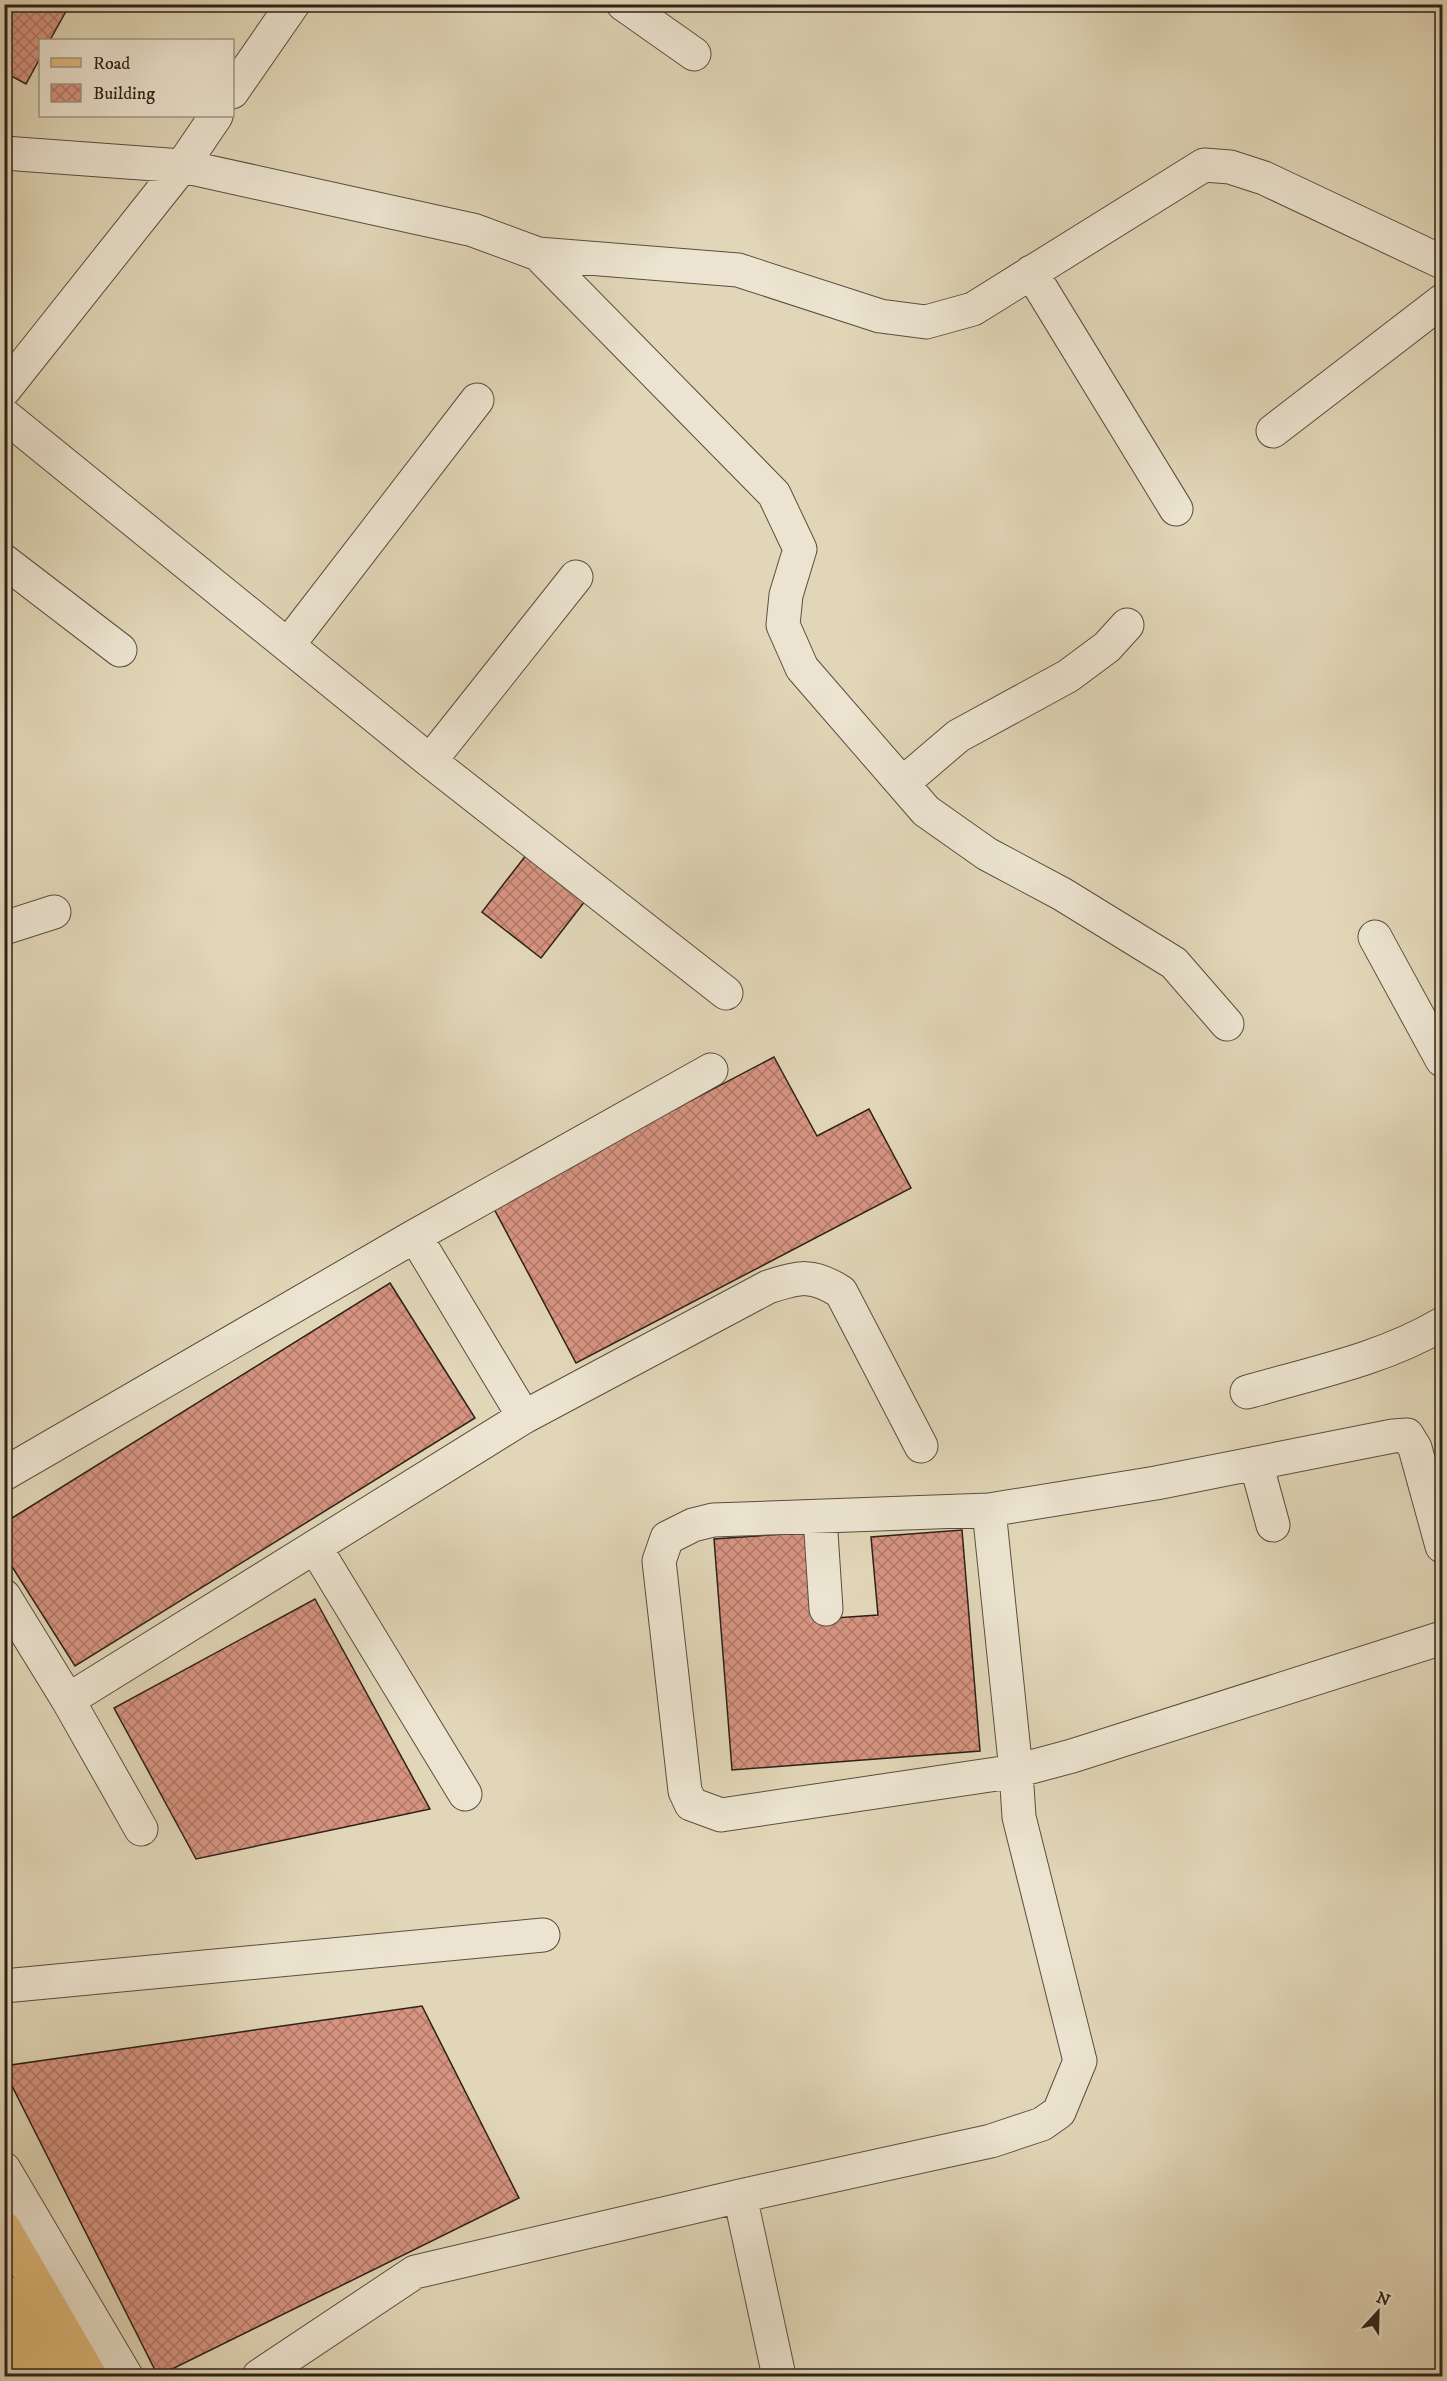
<svg xmlns="http://www.w3.org/2000/svg" width="1447" height="2381" font-family="'IM FELL DW Pica',serif">
	<style>
		.building { fill: url(#building-cross-hatch); stroke: #2d2118; stroke-width: 1.5 }
		.lines { fill: none; stroke-linecap: round; stroke-linejoin: round }
		.minor-casing { stroke: #5a4e40; stroke-width: 35 }
		.major-casing { stroke: #2d2118; stroke-width: 35 }
		.highway-casing { stroke: #2d2118; stroke-width: 35 }
		.minor { stroke: #ece4d0; stroke-width: 33 }
		.major { stroke: #e0bb7c; stroke-width: 33 }
		.highway { stroke: #e0bb7c; stroke-width: 33 }
	</style>
	<defs>
		<pattern id="building-cross-hatch" width="8" height="8" patternUnits="userSpaceOnUse" patternTransform="scale(1.5)"><rect width="8" height="8" fill="#d79481"/><path d="M0 0l8 8M0 8l8-8" fill="none" stroke="#af7869"/></pattern>
	</defs>
	<rect width="100%" height="100%" fill="#e1d6b7"/>
	<filter id="stains"><feTurbulence type="fractalNoise" baseFrequency=".00333" numOctaves="4"/><feColorMatrix values="0 0 0 0 .2 0 0 0 0 .09 0 0 0 0 .02 0 0 0 .5 -.17"/></filter>
	<radialGradient id="worn" r=".72"><stop offset=".6" stop-color="#630" stop-opacity="0"/><stop offset="1" stop-color="#630" stop-opacity=".3"/></radialGradient>
	<path class="building" d="M4,4h66l-20,36h-10v18l-14,26 -22,-12z
		M530,850l59,46 -48,62 -59,-46z
		M774,1057l43,79 52,-27 42,79 -335,175 -84,-158z
		M390,1283l85,135 -400,248 -71,-112v-31z
		M962,1530l18,221 -248,19 -18,-231 99,-7 7,87 58,-4 -7,-78z
		M315,1599l115,210 -234,50 -82,-151z
		M422,2006l97,192 -361,178 -154,-306v-4z"/>
	<g class="lines">
		<defs>
			<path id="minor" d="M623,4l71,50
				M232,92l61,-88
				M4,153l178,13 291,64 65,24 200,16 142,46 46,6 47,-13 231,-144 26,2 34,11 178,84
				M538,254l236,240 26,55 -14,46 -3,30 19,43 124,143 61,43 75,40 112,69 53,61
				M1031,272l145,237
				M4,390l178,-224 34,-50
				M4,415l426,346 296,232
				M1273,431l169,-130
				M4,561l116,89
				M288,645l189,-245
				M430,761l146,-184
				M903,783l55,-47 110,-60 39,-29 20,-22
				M4,928l50,-16
				M1375,937l67,123
				M415,1236l109,181
				M1247,1392c66,-19 136,-33 195,-68
				M1256,1463l17,62
				M4,1474l411,-238 296,-166
				M989,1510l-276,10 -20,5 -26,13 -8,23 26,230 6,13 30,11 295,-44 -27,-261 167,-27 237,-47 14,-1 8,13 27,98
				M820,1517l6,92
				M315,1547l150,247
				M4,1596l64,104 73,129
				M68,1700l456,-283 244,-130c32,-10 44,-14 73,5l80,154
				M4,1986l539,-51
				M4,2169l122,207
				M740,2196l39,180
				M259,2376l156,-104 325,-76 251,-55 51,-17 17,-12 21,-51 -61,-244 -3,-46 56,-15 370,-118"/>
			<path id="major" d="M4,2291l52,85"/>
			<path id="highway" d="M4,2228l86,148
				M4,2331l27,45"/>
		</defs>
		<use href="#minor" class="minor-casing"/>
		<use href="#major" class="major-casing"/>
		<use href="#highway" class="highway-casing"/>
		<use href="#minor" class="minor"/>
		<use href="#major" class="major"/>
		<use href="#highway" class="highway"/>
	</g>
	<rect width="1447" height="2381" fill="none" stroke="#e1d6b7" stroke-width="24"/>
	<rect x="6" y="6" width="1435" height="2369" fill="none" stroke="#2d2118" stroke-width="3"/>
	<rect x="12" y="12" width="1423" height="2357" fill="none" stroke="#2d2118" stroke-width="1.5"/>
	<rect x="39" y="39" width="195" height="78" fill="#ece4d0" stroke="#a09686" stroke-width="1.5"/>
	<rect x="51" y="58" width="30" height="9" fill="#e0bb7c" stroke="#a09686" stroke-width="1.5"/>
	<text x="93" y="69" font-size="18" fill="#2d2118">Road</text>
	<rect x="51" y="84" width="30" height="18" fill="url(#building-cross-hatch)" stroke="#a09686" stroke-width="1.5"/>
	<text x="93" y="99" font-size="18" fill="#2d2118">Building</text>
	<g transform="translate(1378 2312) rotate(22)" stroke="#ece4d0" stroke-width="4.5" paint-order="stroke">
	<path d="M0-4.5L10 22L0 15L-10 22Z" fill="#2d2118"/>
	<text y="-9" font-size="16" font-weight="bold" text-anchor="middle" fill="#2d2118">N</text>
	</g>
	<rect width="100%" height="100%" filter="url(#stains)"/>
	<rect width="100%" height="100%" fill="url(#worn)"/>
</svg>
